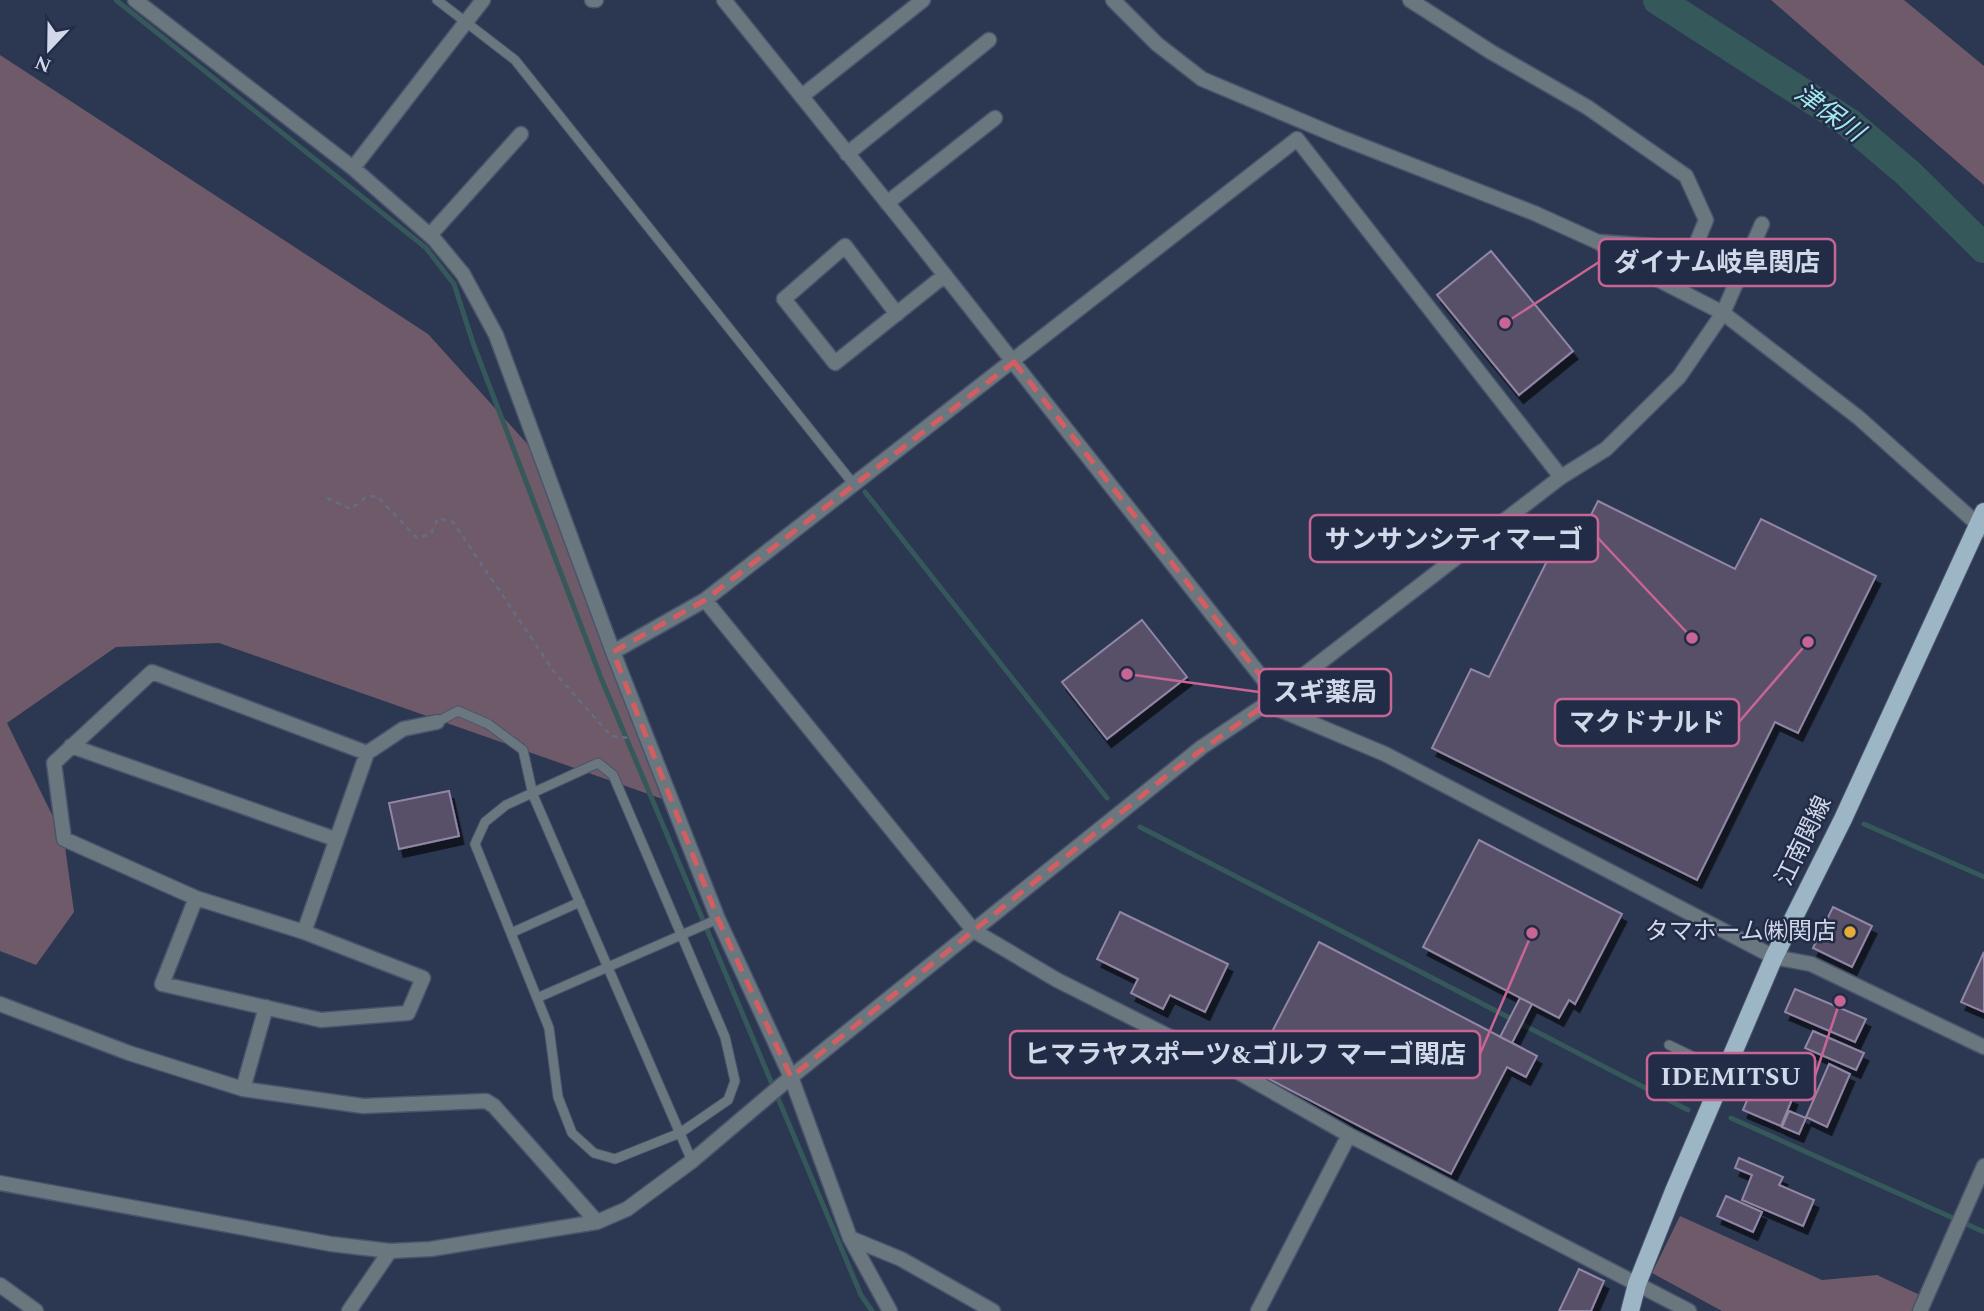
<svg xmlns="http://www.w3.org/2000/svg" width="1984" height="1311" font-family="Spectral,'Noto Sans JP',serif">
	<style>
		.green { fill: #6f5a6a }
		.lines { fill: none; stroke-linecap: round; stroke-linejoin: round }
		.stream { stroke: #35595a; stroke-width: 5 }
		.river { stroke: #35595a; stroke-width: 30 }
		.building { fill: #595069; stroke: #9186a5; stroke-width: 2; filter: url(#shadow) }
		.service-casing { stroke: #4a546c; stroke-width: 11 }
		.minor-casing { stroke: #4a546c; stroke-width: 17 }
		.tertiary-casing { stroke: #4a546c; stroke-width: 17 }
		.primary-casing { stroke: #4a546c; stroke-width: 20 }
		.path { stroke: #646d84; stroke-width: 2.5; stroke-dasharray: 5 5; stroke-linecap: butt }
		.service { stroke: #6b777f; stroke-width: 9 }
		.minor { stroke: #6b777f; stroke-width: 14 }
		.tertiary { stroke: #6b777f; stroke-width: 14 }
		.primary { stroke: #9db6c5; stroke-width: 18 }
		.marked { fill: none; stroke: #d45d62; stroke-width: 5; stroke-dasharray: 14 9; stroke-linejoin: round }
		.poi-dot { fill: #e9ab38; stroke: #232c46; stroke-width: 2.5 }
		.labels { text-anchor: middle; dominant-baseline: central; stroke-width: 5; stroke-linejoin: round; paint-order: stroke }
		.street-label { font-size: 24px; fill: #d1d8e9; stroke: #232c46 }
		.poi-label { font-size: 24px; fill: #d1d8e9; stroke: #232c46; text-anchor: end }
		.water-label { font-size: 26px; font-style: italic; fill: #a2eaec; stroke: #232c46 }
		.leader { fill: none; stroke: #c86594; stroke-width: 2.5 }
		.callout-dot { fill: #c86594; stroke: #232c46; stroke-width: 2.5 }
		.callout { fill: #232c46; stroke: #c86594; stroke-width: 2.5 }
		.callout-label { font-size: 26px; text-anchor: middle; font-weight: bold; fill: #d1d8e9 }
	</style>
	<defs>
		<filter id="shadow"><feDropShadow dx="4.5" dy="8" stdDeviation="0" flood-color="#0009"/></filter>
	</defs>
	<rect width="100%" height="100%" fill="#2c3751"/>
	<path class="green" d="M1771,0h133l80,66v119z
		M0,55l428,279 113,125 130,343 -452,-159 -103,4 -109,76 57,116 10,73 -38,53 -36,-14z
		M1680,1216l142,64 55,-5 43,20 -8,16h-190l-70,-38z"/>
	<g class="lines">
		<path class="stream" d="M116,0l310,248 28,36 19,59 128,335 260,617 11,16
			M865,492l242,306
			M1864,824l120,53
			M1140,827l548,283
			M1731,1118l253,114"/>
		<path class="river" d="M1658,0l191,123 60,51 75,74"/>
	</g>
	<path class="building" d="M1491,251l82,100 -54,44 -82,-100z
		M1598,501l137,68 26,-50 115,57 -78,157 -23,-11 -78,158 -265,-132 39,-79 18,8 68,-136 17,8z
		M1142,620l45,57 -80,62 -45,-57z
		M449,791l10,45 -60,13 -10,-46z
		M1479,840l143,74 -47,90 -6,-4 -10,18 -136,-71z
		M1833,907l39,19 -20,41 -39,-19z
		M1120,912l108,52 -23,48 -35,-17 -7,14 -32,-16 7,-14 -41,-20z
		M1319,942l218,114 -11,21 -19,-10 -56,107 -199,-104z
		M1984,952v60l-23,-10z
		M1795,989l71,30 -11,23 -70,-30z
		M1520,998l12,6 -20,39 -12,-6z
		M1813,1031l51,22 -8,17 -51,-22z
		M1829,1064l21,10 -23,53 -21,-10z
		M1755,1081l38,16 -12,29 -38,-16z
		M1789,1111l17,7 -7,16 -17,-7z
		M1739,1158l44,19 -4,8 35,15 -11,26 -61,-26 10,-25 -17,-7z
		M1726,1196l36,16 -9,20 -36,-16z
		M1579,1269l25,12 -13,30h-32z"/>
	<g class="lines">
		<defs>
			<path id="service" d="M437,0l78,60 340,426
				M437,722l21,-11 30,13 35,26 10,45 159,366
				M598,763l15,12 112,262 10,44 -7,19 -48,33 -65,26 -21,-6 -22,-20 -14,-36 -9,-69 -74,-184 10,-22 21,-17z
				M511,933l69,-31
				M537,998l181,-79
				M1669,1045l56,27"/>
			<path id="minor" d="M135,0l218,168 81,71 29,35 33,61 117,317 105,267 73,158 59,161 40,73
				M592,0h4
				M724,0l186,231 357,453 -1,20
				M1113,0l44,44 45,35 140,59 192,75 64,29 57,36 68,35 136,105 125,112
				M1410,0l81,52 96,55 99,69 20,44 -12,29 -94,-7
				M802,96l121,-96
				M847,154l142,-114
				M353,168l130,-168
				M887,203l108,-85
				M430,235l91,-101
				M1723,313l39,-89
				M897,314l-52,-68 -61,53 51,64 110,-88
				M705,600l269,331 83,49 167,84 125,71 288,149
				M613,652l92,-52 592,-461 264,338
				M71,746l264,93
				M196,898l-34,86 159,36 87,-7 15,-35 -119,-46 -108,-34 -132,-59 -10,-76 98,-91 215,81
				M304,932l63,-179 36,-24 34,-7
				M1774,957l37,7 173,83
				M0,1004l129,49 114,36 120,17 123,-5 8,5 103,116
				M243,1089l23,-82
				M850,1238l51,21 92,52
				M0,1285l36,26
				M349,1311l41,-60
				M1258,1311l91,-176"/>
			<path id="tertiary" d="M1266,704l119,50 389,203
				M0,1183l331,61 59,7 41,-2 166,-27 30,-13 65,-48 99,-84 411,-330 64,-43 295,-227 45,-28 73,-72 44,-64
				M1637,1284l52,27
				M1920,1311l64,-145"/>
			<path id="primary" d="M1630,1311l7,-27 37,-93 100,-234 69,-138 141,-307"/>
		</defs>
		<use href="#service" class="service-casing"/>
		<use href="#minor" class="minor-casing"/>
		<use href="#tertiary" class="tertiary-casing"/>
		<use href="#primary" class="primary-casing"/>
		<path class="path" d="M327,498l24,11 15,-12 11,-1 40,42 14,-4 7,-16 15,4 102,151 56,63 18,2"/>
		<use href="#service" class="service"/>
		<use href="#minor" class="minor"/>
		<use href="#tertiary" class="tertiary"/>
		<use href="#primary" class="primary"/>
	</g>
	<path class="marked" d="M1014,362l253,322 -1,20 -92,66 -383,307 -73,-158 -105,-267 92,-52z"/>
	<circle class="poi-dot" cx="1850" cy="932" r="7"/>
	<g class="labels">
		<g class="street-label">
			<text transform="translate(1804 841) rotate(-64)">江南関線</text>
		</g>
		<g class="poi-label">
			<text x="1836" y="932">タマホーム㈱関店</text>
		</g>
		<g class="water-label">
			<text transform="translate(1829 113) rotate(36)">津保川</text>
		</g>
	</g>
	<path class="leader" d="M1505 323L1599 262M1692 638L1598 538M1127 674L1259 692M1808 642L1739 722M1532 933L1480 1054M1840 1001L1815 1076"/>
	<g class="callout-dot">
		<circle cx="1505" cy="323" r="7"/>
		<circle cx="1692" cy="638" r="7"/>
		<circle cx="1127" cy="674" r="7"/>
		<circle cx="1808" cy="642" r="7"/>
		<circle cx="1532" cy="933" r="7"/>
		<circle cx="1840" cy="1001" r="7"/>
	</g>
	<g class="callout">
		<rect x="1599" y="239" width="236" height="47" rx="7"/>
		<rect x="1310" y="515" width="288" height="47" rx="7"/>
		<rect x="1259" y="669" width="132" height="47" rx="7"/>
		<rect x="1555" y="699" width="184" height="47" rx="7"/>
		<rect x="1010" y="1031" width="470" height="47" rx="7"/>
		<rect x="1647" y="1053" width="168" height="47" rx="7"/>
	</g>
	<g class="callout-label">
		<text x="1717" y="271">ダイナム岐阜関店</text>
		<text x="1454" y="548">サンサンシティマーゴ</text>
		<text x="1325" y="701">スギ薬局</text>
		<text x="1647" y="731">マクドナルド</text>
		<text x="1245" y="1063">ヒマラヤスポーツ&amp;ゴルフ マーゴ関店</text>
		<text x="1731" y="1085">IDEMITSU</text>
	</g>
	<g transform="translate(49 49) rotate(202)" stroke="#232c46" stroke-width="5" paint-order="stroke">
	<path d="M0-5L12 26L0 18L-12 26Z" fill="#d1d8e9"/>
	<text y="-10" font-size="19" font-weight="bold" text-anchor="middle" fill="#d1d8e9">N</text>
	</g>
</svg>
